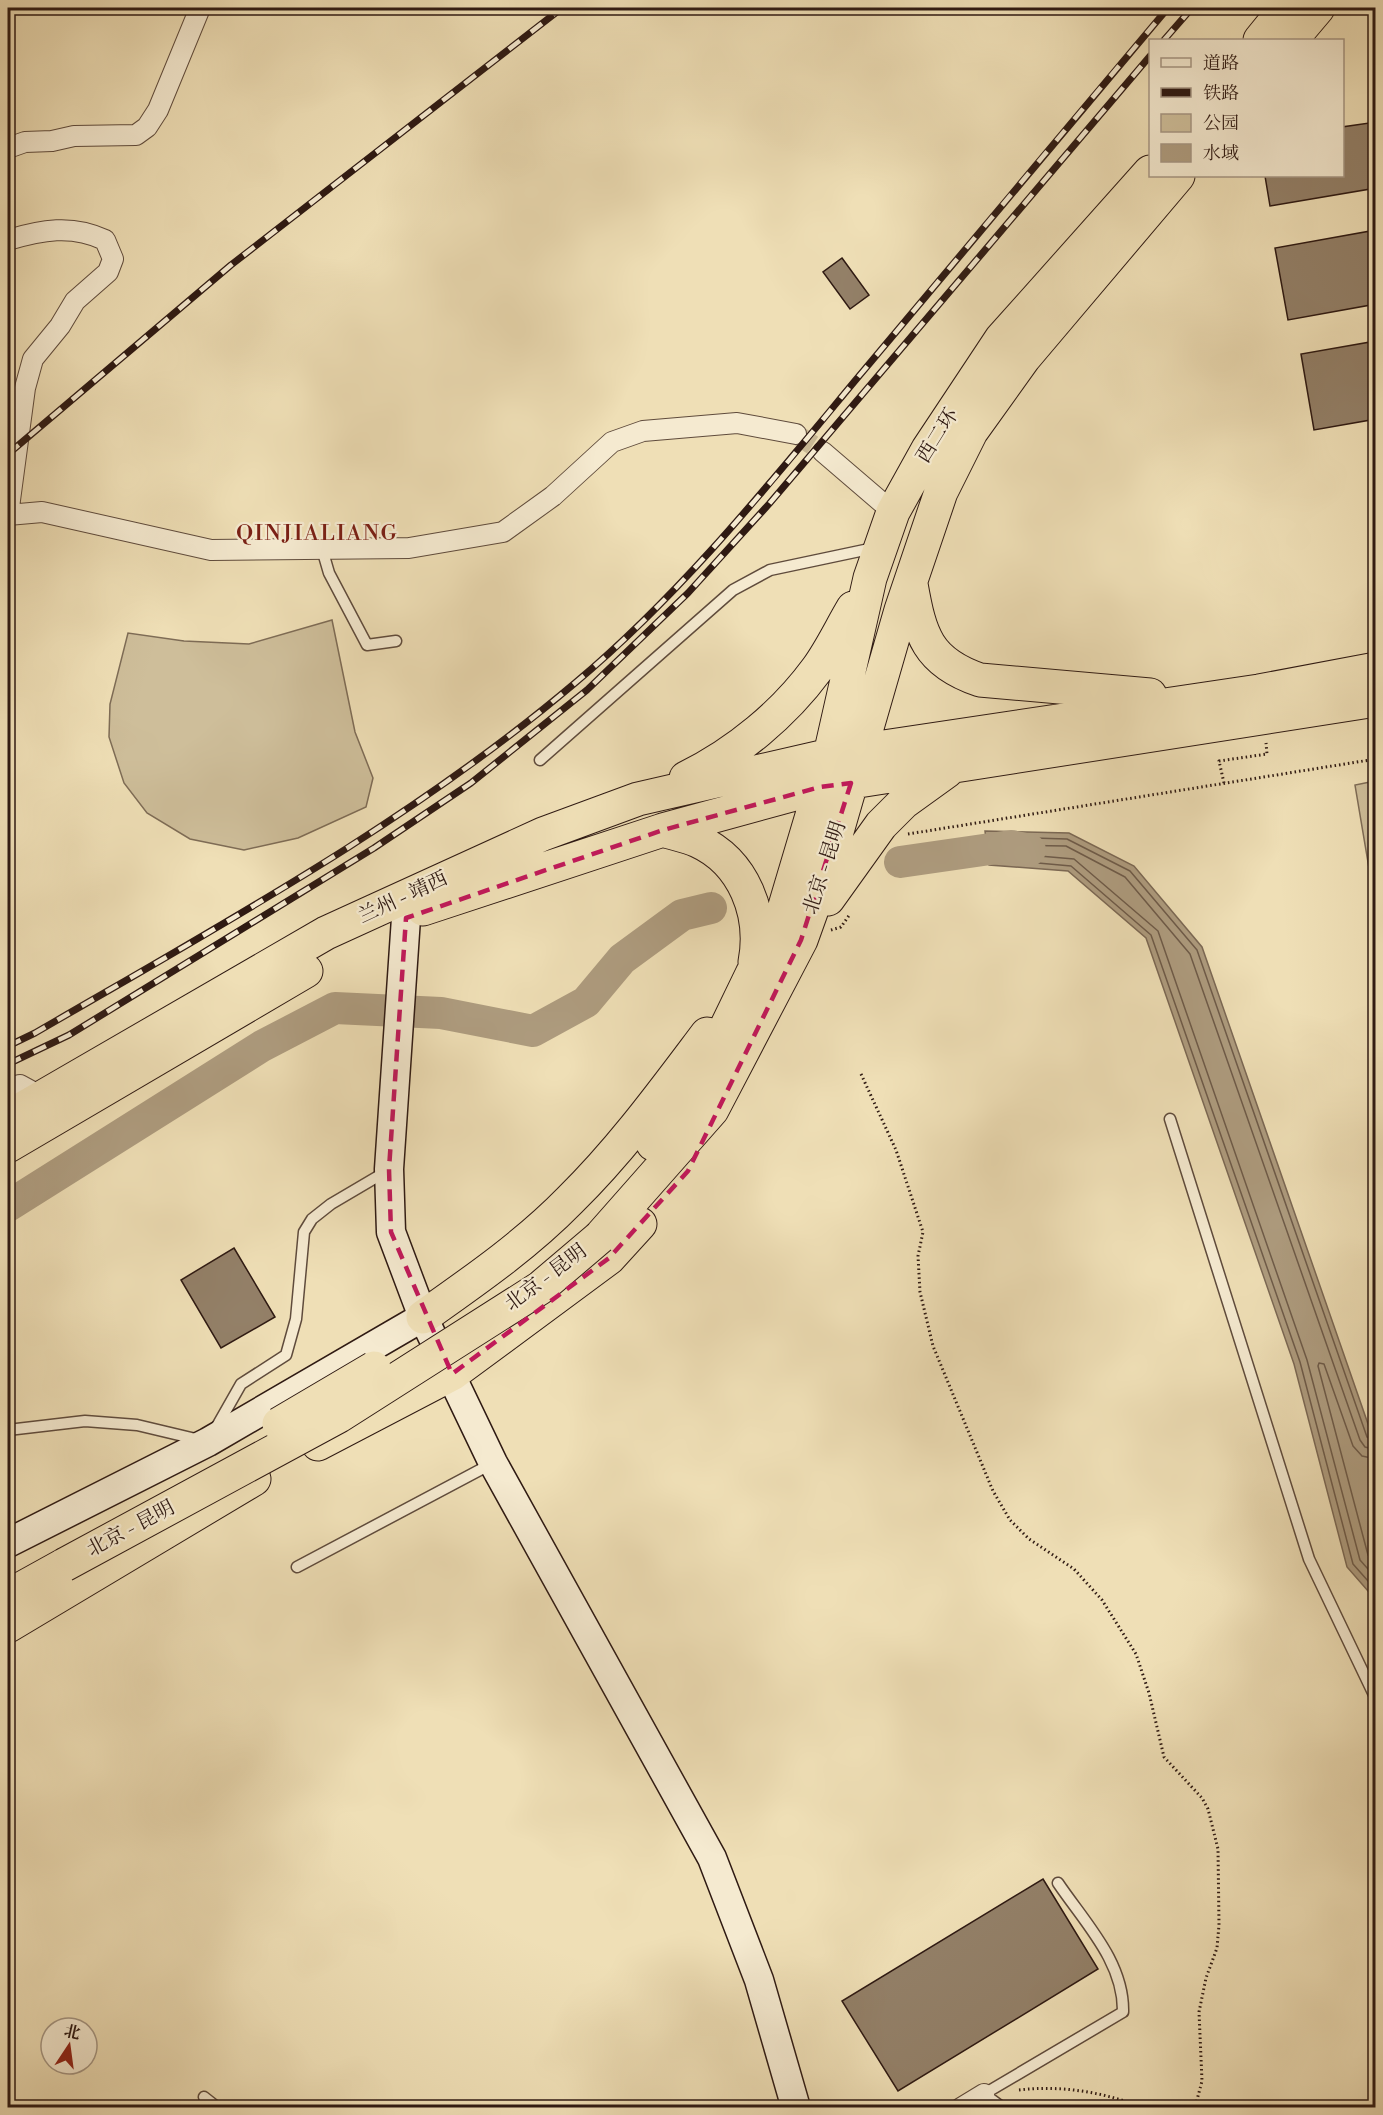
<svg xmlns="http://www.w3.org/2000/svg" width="1383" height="2115" font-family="'Libre Bodoni','Noto Serif SC',serif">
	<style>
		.green { fill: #cebe9a; stroke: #7e6c56; stroke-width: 1.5 }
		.water { fill: #ae9c7f; stroke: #7b6854; stroke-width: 1.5 }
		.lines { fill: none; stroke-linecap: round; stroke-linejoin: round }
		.shore { stroke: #6e5b49; stroke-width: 1.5 }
		.river { stroke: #ae9c7f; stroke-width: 32 }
		.building { fill: #938068; stroke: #2f1a13; stroke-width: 1.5 }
		.street-tunnel { stroke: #c9b895; stroke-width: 20; stroke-dasharray: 20 10; stroke-linecap: butt }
		.lane-casing { stroke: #5f4b3c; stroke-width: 13 }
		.street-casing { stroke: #5f4b3c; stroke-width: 22 }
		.secondary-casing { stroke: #2f1a13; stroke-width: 31 }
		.highway-casing { stroke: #2f1a13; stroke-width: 35 }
		.path { stroke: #2f1a13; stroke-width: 3; stroke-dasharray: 1.5 3; stroke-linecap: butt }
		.lane { stroke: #f5ead0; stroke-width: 10 }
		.street { stroke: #f5ead0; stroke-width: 20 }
		.secondary { stroke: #f5ead0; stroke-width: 28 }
		.highway { stroke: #efdfb6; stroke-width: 33 }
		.rail-casing { stroke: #2f1a13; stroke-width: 7 }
		.rail { stroke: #f5ead0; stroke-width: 4.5; stroke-dasharray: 14; stroke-linecap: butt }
		.highway-bridge-casing { stroke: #2f1a13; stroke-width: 35; stroke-linecap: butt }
		.highway-bridge { stroke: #efdfb6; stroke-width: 33 }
		.marked { fill: none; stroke: #c2185b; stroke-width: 4.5; stroke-dasharray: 12 8; stroke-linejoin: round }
		.labels { text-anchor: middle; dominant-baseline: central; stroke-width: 4.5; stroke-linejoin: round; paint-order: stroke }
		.street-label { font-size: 20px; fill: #2f1a13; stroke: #f5ead0 }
		.quarter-label { font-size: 22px; letter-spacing: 1.5px; fill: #7a1f14; stroke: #f5ead0 }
	</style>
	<rect width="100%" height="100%" fill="#efdfb6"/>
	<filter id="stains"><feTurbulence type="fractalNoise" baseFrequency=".00333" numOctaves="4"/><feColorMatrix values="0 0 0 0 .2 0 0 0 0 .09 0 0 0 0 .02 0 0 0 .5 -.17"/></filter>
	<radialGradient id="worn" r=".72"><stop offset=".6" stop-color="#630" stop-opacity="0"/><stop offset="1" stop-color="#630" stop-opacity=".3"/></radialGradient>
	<path class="green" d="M332,620l23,112 18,46 -7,29 -68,31 -54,12 -54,-11 -43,-26 -23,-30 -15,-46 1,-33 18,-71 56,8 65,3z
		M1375,781l1,111h-3l-18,-107z"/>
	<path class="water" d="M985,831l84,2 65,33 68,81 173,497v155l-28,-32 -53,-203 -148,-426 -78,-67 -79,-6z"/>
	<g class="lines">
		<path class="shore" d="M1376,1442l-9,-5 -170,-487 -67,-79 -63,-32 -74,-2 2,22 76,7 80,69 149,427 53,202 23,26
			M1376,1450l-11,-3 -5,-7 -170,-486 -65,-77 -59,-31 -64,-1 1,8 71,6 84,72 149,429 53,200 16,18
			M1376,1459l-14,-3 -9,-10 -29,-82 -5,-1 -1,3 50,189 8,10"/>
		<path class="river" d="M900,862l111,-16 19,4
			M8,1206l254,-160 73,-38 106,5 92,18 53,-29 36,-43 60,-44 29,-7"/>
	</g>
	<path class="building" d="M1376,122v66l-106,18 -5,-30h77v-49z
		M1376,230v74l-88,16 -13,-72z
		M842,258l27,37 -19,14 -27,-37z
		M1376,341v78l-62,11 -13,-76z
		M234,1248l41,69 -54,31 -40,-68z
		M1043,1879l55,90 -200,122 -56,-90z"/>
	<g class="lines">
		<path class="street-tunnel" d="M796,434l27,18"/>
		<defs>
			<path id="lane" d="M322,549l7,24 38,72 29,-4
				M540,760l193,-170 37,-20 104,-22
				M1170,1119l139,440 67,140
				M216,1428l25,-44 45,-29 10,-36 8,-87 8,-13 19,-15 56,-33
				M8,1430l77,-9 52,4 63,15
				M297,1567l196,-104
				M204,2097l14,11
				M1003,2108l-19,-14 139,-82c1,-50 -38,-89 -65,-129"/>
			<path id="street" d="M8,148l17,-6 27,-1 22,-5 62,-1 11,-8 11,-17 42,-102
				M8,240c33,-10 64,-16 97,0l8,19 -5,13 -33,29 -15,25 -27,33 -8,29 -17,127 34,-3 169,38 198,-2 94,-16 50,-36 59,-54 31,-11 94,-8 59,11
				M823,452l70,60
				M8,1088l12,-3 22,12
				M961,2108l23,-14"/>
			<path id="secondary" d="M406,918l-17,251 2,63 32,85 70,146 219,395 47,122 37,128
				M8,1543l200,-101 215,-125"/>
			<path id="highway" d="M1260,40l26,-32
				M1291,40l27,-32
				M911,584c9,51 16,78 69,96l170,15
				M686,778c51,-25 98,-64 131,-109 14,-19 24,-41 36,-61
				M663,830c12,4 24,6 35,11 46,21 66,73 57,121
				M828,899l53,-74 23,-23 43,-31
				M423,909l240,-79 157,-43 556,-87
				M8,1117l318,-184 217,-99 95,-35 192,-44 429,-64 117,-22
				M653,1144l41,-50 58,-120 28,-51 50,-168 40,-177 23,-66 35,-63 73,-110 149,-167
				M8,1146l298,-175
				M600,1237l112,-127 89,-170 24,-67 76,-263 40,-118 30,-60 53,-74 154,-182
				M423,1317c51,-36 103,-72 147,-117 51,-50 94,-109 137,-166
				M318,1444l134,-70 157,-116 31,-34
				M8,1596l56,-31
				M8,1626l246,-147"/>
		</defs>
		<use href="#lane" class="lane-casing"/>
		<use href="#street" class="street-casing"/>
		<use href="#secondary" class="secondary-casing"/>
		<use href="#highway" class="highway-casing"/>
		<path class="path" d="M1224,783l-5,-22 48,-7 -1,-11
			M908,834l468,-75
			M831,930l10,-3 9,-13
			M861,1074l35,76 27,82 -5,24 2,36 13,54 60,145 17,29 19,19 45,30 28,31 34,54 13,39 15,64 38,41 6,11 10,40 1,76 -2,23 -11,30 -7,34 3,69 -5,19 -5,8
			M1019,2090c42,-5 85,2 125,18"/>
		<use href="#lane" class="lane"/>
		<use href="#street" class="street"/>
		<use href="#secondary" class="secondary"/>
		<use href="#highway" class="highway"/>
		<defs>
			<path id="rail" d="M1164,40l28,-32
				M8,454l223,-189 331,-257
				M8,1046l27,-13c184,-107 377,-212 540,-350 105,-88 192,-196 279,-301 105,-125 209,-250 314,-374
				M8,1064l61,-29 305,-187 97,-65 116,-93 101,-97 81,-89 381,-448"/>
		</defs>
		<use href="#rail" class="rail-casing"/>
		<use href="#rail" class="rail"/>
		<defs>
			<path id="highway-bridge" d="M279,1424l95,-56
				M64,1565l275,-149 201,-128 60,-51"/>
		</defs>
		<use href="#highway-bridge" class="highway-bridge-casing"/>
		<use href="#highway-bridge" class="highway-bridge"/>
	</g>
	<path class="marked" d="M851,783l-50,157 -113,231 -79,87 -157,116 -61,-142 -2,-63 17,-251 257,-88 157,-43z"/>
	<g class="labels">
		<g class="street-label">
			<text transform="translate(938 436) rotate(-58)">西二环</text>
			<text transform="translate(825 868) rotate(-72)">北京 - 昆明</text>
			<text transform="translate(403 898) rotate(-25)">兰州 - 靖西</text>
			<text transform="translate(546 1278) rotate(-37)">北京 - 昆明</text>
			<text transform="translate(131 1529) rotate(-28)">北京 - 昆明</text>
		</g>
		<g class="quarter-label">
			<text x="317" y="533">QINJIALIANG</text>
		</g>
	</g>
	<rect width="1383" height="2115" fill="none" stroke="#efdfb6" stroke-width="30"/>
	<rect x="9" y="9" width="1365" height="2097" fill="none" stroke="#2f1a13" stroke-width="3"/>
	<rect x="15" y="15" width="1353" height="2085" fill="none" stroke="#2f1a13" stroke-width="1.5"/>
	<rect x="1149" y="39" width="195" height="138" fill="#f5ead0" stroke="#a69784" stroke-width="1.5"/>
	<rect x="1161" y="58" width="30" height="9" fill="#f5ead0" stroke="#a69784" stroke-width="1.5"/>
	<text x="1203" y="69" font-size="18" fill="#2f1a13">道路</text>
	<rect x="1161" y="88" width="30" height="9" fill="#2f1a13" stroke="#a69784" stroke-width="1.5"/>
	<text x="1203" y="99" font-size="18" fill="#2f1a13">铁路</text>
	<rect x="1161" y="114" width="30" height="18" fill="#cebe9a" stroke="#a69784" stroke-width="1.5"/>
	<text x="1203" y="129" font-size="18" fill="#2f1a13">公园</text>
	<rect x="1161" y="144" width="30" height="18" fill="#ae9c7f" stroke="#a69784" stroke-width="1.5"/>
	<text x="1203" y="159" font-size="18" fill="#2f1a13">水域</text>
	<g transform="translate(69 2046) rotate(13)"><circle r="28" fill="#f5ead0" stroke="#a69784" stroke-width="1.5"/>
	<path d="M0-4.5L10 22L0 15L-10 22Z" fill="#8f2418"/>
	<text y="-9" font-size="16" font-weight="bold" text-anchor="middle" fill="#2f1a13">北</text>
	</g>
	<rect width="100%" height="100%" filter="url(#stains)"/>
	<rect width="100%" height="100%" fill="url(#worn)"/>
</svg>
